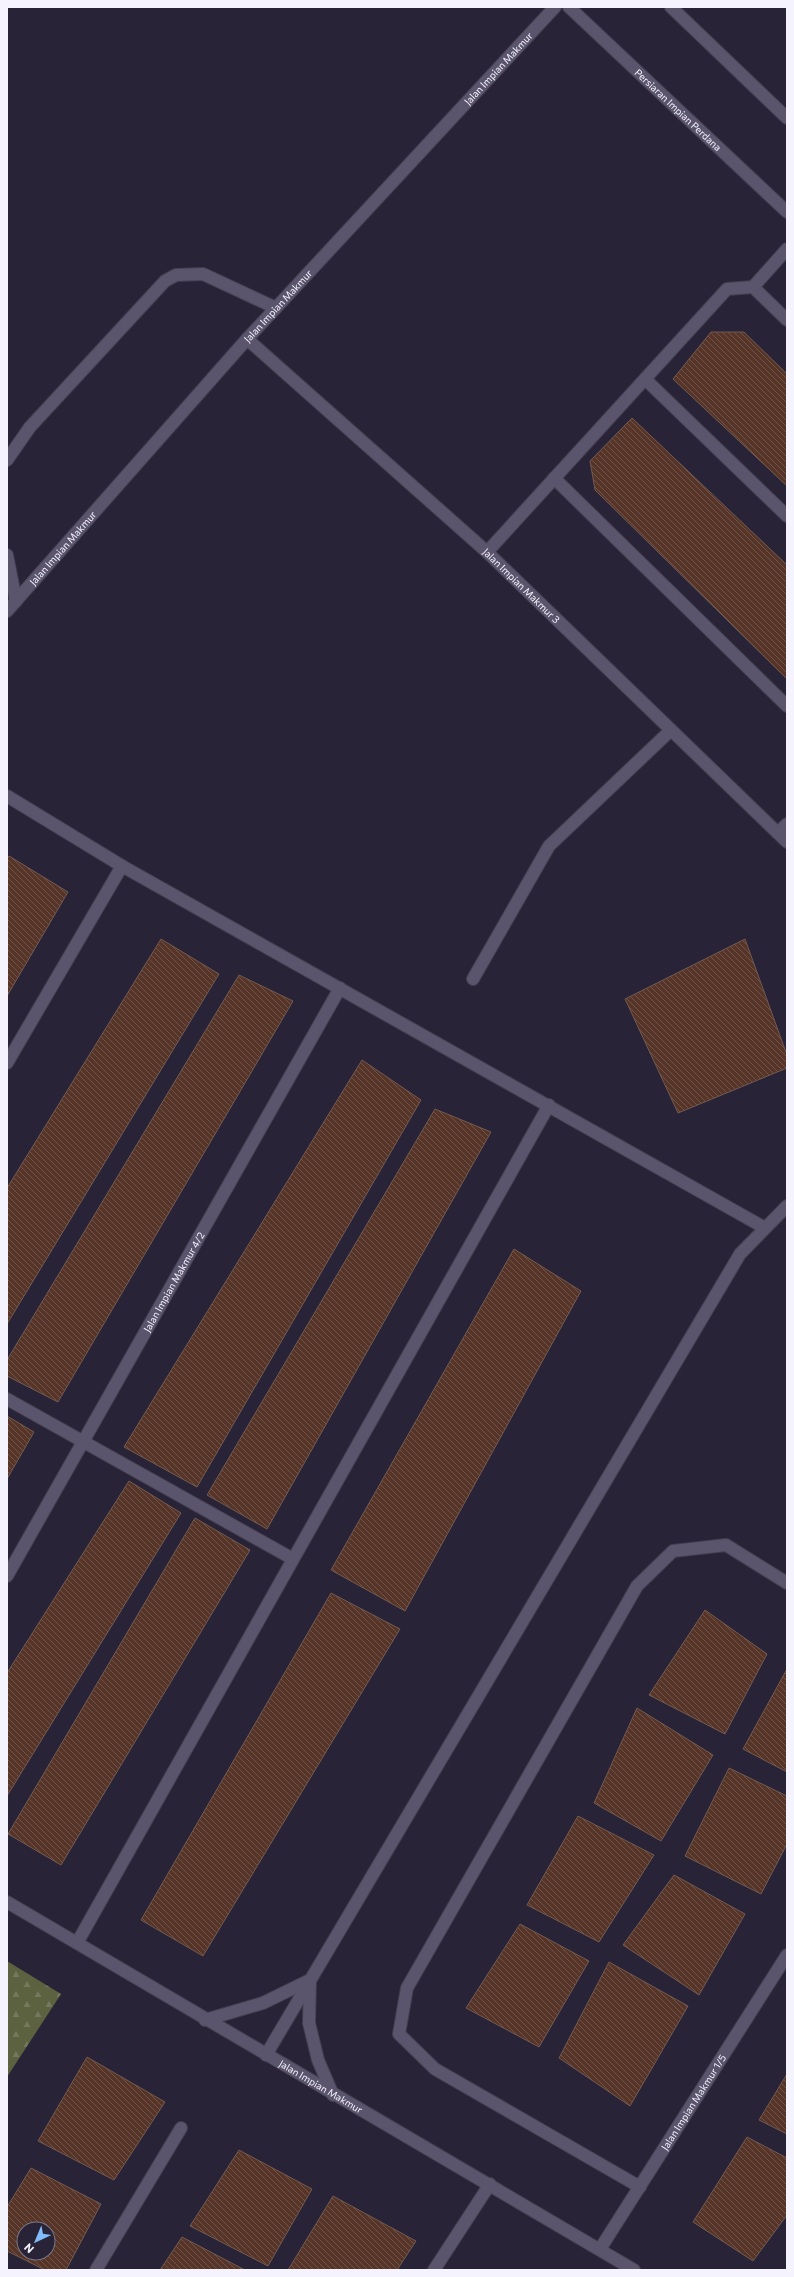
<svg xmlns="http://www.w3.org/2000/svg" width="794" height="2277" font-family="Commissioner,sans-serif">
	<style>
		.forest { fill: url(#forest-firs) }
		.building { fill: url(#building-back-hatch); stroke: #735a50; fill-rule: evenodd }
		.lines { fill: none; stroke-linecap: round; stroke-linejoin: round }
		.minor-casing { stroke: #433f4f; stroke-width: 14 }
		.minor { stroke: #5a556c; stroke-width: 12 }
		.labels { text-anchor: middle; dominant-baseline: central; stroke-width: 3.5; stroke-linejoin: round; paint-order: stroke }
		.street-label { font-size: 10px; fill: #f5f3fe; stroke: #282337 }
	</style>
	<defs>
		<pattern id="forest-firs" width="22" height="20" patternUnits="userSpaceOnUse"><rect width="22" height="20" fill="#5c6240"/><path d="M5 1l3.5 6h-7zM16 11l3.5 6h-7z" fill="#74795d"/></pattern>
		<pattern id="building-back-hatch" width="6" height="6" patternUnits="userSpaceOnUse"><rect width="6" height="6" fill="#563528"/><path d="M-1 5l2 2M0 0l6 6M5-1l2 2" fill="none" stroke="#6f5348"/></pattern>
	</defs>
	<rect width="100%" height="100%" fill="#282337"/>
	<path class="forest" d="M7,1961l54,33 -54,83z"/>
	<path class="building" d="M711,332h33l43,42v112l-114,-107z
		M632,418l155,147v114l-192,-189 -5,-29z
		M9,856l59,36 -61,104v-137z
		M161,939l58,35 -212,350v-136z
		M745,939l42,116v13l-109,45 -53,-114z
		M239,975l54,26 -235,401 -51,-26v-16z
		M362,1060l59,40 -224,387 -73,-40z
		M435,1109l56,23 -224,397 -60,-34z
		M514,1249l67,42 -176,320 -74,-41z
		M7,1416l27,16 -27,47z
		M129,1481l52,32 -174,283v-123z
		M195,1518l55,32 -189,315 -53,-31z
		M331,1593l69,36 -197,327 -62,-36z
		M705,1610l62,44 -42,80 -76,-39z
		M787,1669v103l-44,-23z
		M637,1708l76,47 -52,86 -67,-38z
		M729,1768l58,28v48l-26,50 -76,-38z
		M578,1816l76,39 -55,87 -72,-37z
		M674,1875l71,39 -46,81 -76,-50z
		M520,1924l69,37 -50,86 -73,-39z
		M609,1962l79,44 -58,100 -71,-48z
		M87,2057l78,45 -51,78 -76,-39z
		M787,2074v60l-28,-14z
		M747,2137l40,21v57l-34,46 -60,-39z
		M239,2150l73,39 -44,77 -78,-40z
		M31,2168l70,36 -35,66h-21l-38,-19v-44zM24,2229h24v24h-24z
		M333,2196l83,45 -19,29h-109z
		M182,2237l63,33h-85z"/>
	<g class="lines">
		<defs>
			<g id="minor">
				<path id="s1" d="M569,7l218,205"/>
				<path d="M671,7l116,111"/>
				<path d="M753,287l34,-38"/>
				<path id="s2" d="M247,339l240,213 300,290"/>
				<path d="M645,379l142,137"/>
				<path d="M7,460l23,-33 135,-146 11,-6 27,-1 73,34"/>
				<path d="M554,478l233,228"/>
				<path d="M487,552l240,-263 26,-2 34,33"/>
				<path d="M7,555l9,46"/>
				<path id="s3" d="M7,611l240,-272 308,-332"/>
				<path d="M7,796l115,70 643,362"/>
				<path d="M778,833l9,-9"/>
				<path d="M473,979l76,-133 122,-116"/>
				<path d="M7,1063l115,-197"/>
				<path d="M7,1399l286,160"/>
				<path id="s4" d="M7,1576l333,-588"/>
				<path id="s5" d="M7,1902l627,368"/>
				<path d="M77,1943l472,-838"/>
				<path d="M205,2020l58,-17 47,-23 -1,43 9,37 15,35"/>
				<path d="M266,2055l474,-801 47,-48"/>
				<path d="M640,2187l-205,-118 -36,-35 8,-46 230,-402 36,-35 53,-6 61,38"/>
				<path id="s6" d="M600,2249l187,-294"/>
				<path d="M96,2270l85,-142"/>
				<path d="M434,2270l56,-86"/>
			</g>
		</defs>
		<use href="#minor" class="minor-casing"/>
		<use href="#minor" class="minor"/>
	</g>
	<g class="labels">
		<g class="street-label">
			<text stroke="none"><textPath href="#s3" startOffset="732">Jalan Impian Makmur</textPath></text>
			<text stroke="none"><textPath href="#s1" startOffset="150">Persiaran Impian Perdana</textPath></text>
			<text stroke="none"><textPath href="#s3" startOffset="408">Jalan Impian Makmur</textPath></text>
			<text stroke="none"><textPath href="#s3" startOffset="84">Jalan Impian Makmur</textPath></text>
			<text stroke="none"><textPath href="#s2" startOffset="369">Jalan Impian Makmur 3</textPath></text>
			<text stroke="none"><textPath href="#s4" startOffset="338">Jalan Impian Makmur 4/2</textPath></text>
			<text stroke="none"><textPath href="#s5" startOffset="364">Jalan Impian Makmur</textPath></text>
			<text stroke="none"><textPath href="#s6" startOffset="174">Jalan Impian Makmur 1/5</textPath></text>
		</g>
	</g>
	<rect width="794" height="2277" fill="none" stroke="#f5f3fe" stroke-width="16"/>
	<g transform="translate(36 2241) rotate(224)"><circle r="19" fill="#282337" stroke="#7a7687"/>
	<path d="M0-3L7 15L0 10L-7 15Z" fill="#82bcfa"/>
	<text y="-6" font-size="11" font-weight="bold" text-anchor="middle" fill="#f5f3fe">N</text>
	</g>
</svg>
